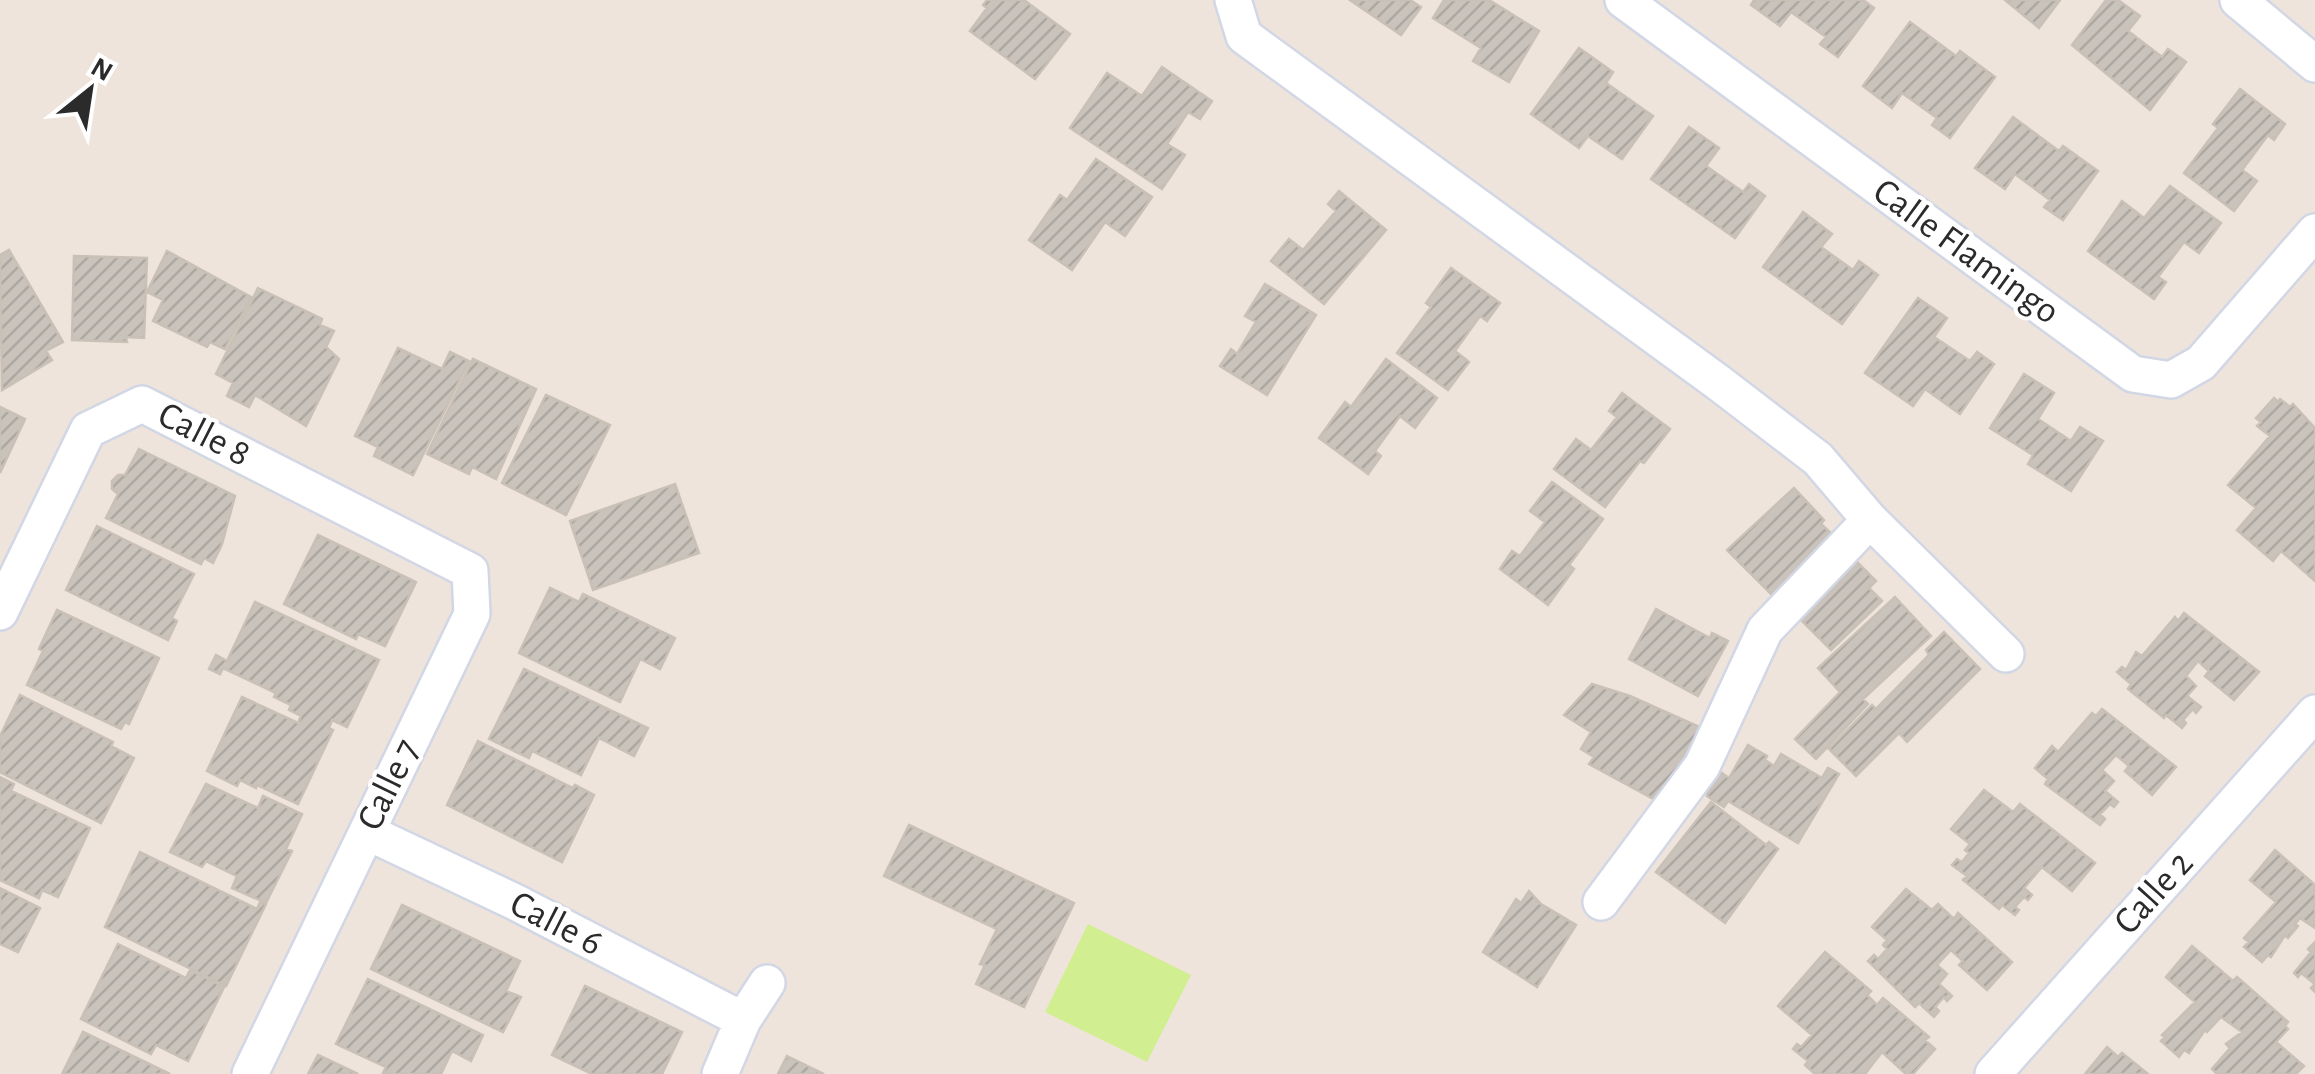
<svg xmlns="http://www.w3.org/2000/svg" width="2315" height="1074" font-family="'Alegreya Sans',sans-serif">
	<style>
		.pitch { fill: #d1ef91 }
		.building { fill: url(#building-hatch); stroke: #c9c0b6; stroke-width: 2.5 }
		.lines { fill: none; stroke-linecap: round; stroke-linejoin: round }
		.street-casing { stroke: #d1d7e4; stroke-width: 40 }
		.street { stroke: #fff; stroke-width: 35 }
		.labels { text-anchor: middle; dominant-baseline: central; stroke-width: 8; stroke-linejoin: round; paint-order: stroke }
		.street-label { font-size: 38px; fill: #2b2b2b; stroke: #fff }
	</style>
	<defs>
		<pattern id="building-hatch" width="6" height="6" patternUnits="userSpaceOnUse" patternTransform="scale(2.5)"><rect width="6" height="6" fill="#c9c3bb"/><path d="M-1 1l2-2M0 6l6-6M5 7l2-2" fill="none" stroke="#ada8a1"/></pattern>
	</defs>
	<rect width="100%" height="100%" fill="#eee4dc"/>
	<path class="pitch" d="M1088,924l103,51 -44,87 -102,-50z"/>
	<path class="building" d="M987,0h37l46,34 -35,45 -65,-48 17,-23 -4,-3z
		M1350,0h60l11,7 -20,28z
		M1444,0h45l50,31 -30,51 -36,-21 8,-13 -48,-30z
		M1754,0h109l11,8 -36,49 -18,-13 6,-7 -35,-25 -11,14 -29,-21z
		M2005,0h55l-21,28z
		M2106,0h12l22,16 -12,15 34,26 6,-8 18,13 -36,48 -78,-65z
		M1910,22l46,34 4,-5 35,26 -45,61 -18,-13 5,-7 -35,-25 -10,15 -29,-22z
		M1579,48l34,24 -7,11 47,33 -31,43 -34,-23 -9,12 -48,-34z
		M1162,67l50,34 -12,18 -12,-7 -21,32 18,11 -23,34 -92,-61 37,-55 35,23z
		M2240,89l45,35 -11,16 -6,-5 -26,35 15,11 -23,30 -50,-38 34,-45 -5,-4z
		M2013,117l46,34 4,-5 35,25 -35,49 -19,-13 6,-7 -35,-26 -10,15 -30,-21z
		M1689,127l30,21 -13,18 37,26 6,-8 16,12 -30,42 -84,-59z
		M1096,159l56,38 -27,39 -20,-14 -33,48 -43,-30 31,-45 7,5z
		M2170,186l51,37 -22,30 -15,-11 -26,35 8,5 -12,17 -66,-48 34,-50 22,17z
		M1339,191l47,39 -62,74 -53,-43 18,-22 14,11 33,-39 -8,-7z
		M1803,212l29,22 -11,13 32,23 6,-9 19,14 -36,49 -79,-57z
		M9,250l54,92 -17,9 6,9 -50,30 -2,-135z
		M167,251l84,46 -26,52 -15,-7 -3,5 -54,-26 10,-21 -16,-8z
		M74,256l73,2 -3,80 -18,-1 1,5 -55,-2z
		M1451,268l49,35 -13,18 -7,-5 -25,35 14,11 -21,28 -51,-37 34,-46 -5,-4z
		M1265,284l51,31 -49,80 -47,-29 11,-17 6,5 19,-32 -11,-6z
		M258,288l64,31 -2,6 14,6 -8,16 13,12 -33,67 -51,-31 -6,12 -22,-11 6,-13 -17,-9z
		M1918,298l29,20 -13,19 36,24 7,-9 17,12 -34,50 -35,-25 -12,17 -48,-33z
		M398,348l44,21 8,-17 19,9 -56,114 -39,-19 4,-9 -23,-11z
		M473,359l63,30 -40,90 -24,-12 -3,7 -42,-20z
		M1386,359l51,39 -22,30 -15,-12 -25,35 6,5 -13,18 -49,-36 26,-36 6,5z
		M2024,374l30,19 -16,26 33,22 9,-14 23,14 -32,50 -43,-27 5,-9 -43,-27z
		M1622,393l48,36 -26,34 -4,-2 -35,46 -51,-38 22,-30 15,11 26,-33 -8,-6z
		M546,395l64,30 -44,90 -64,-32z
		M2274,398l4,4 2,-3 10,8 3,-3 22,24v153l-34,-30 -8,10 -36,-31 19,-22 -28,-23 42,-49 -13,-10 4,-4 -5,-4z
		M0,407l25,12 -25,54z
		M139,449l96,47 -13,48 -9,19 -9,-5 -3,6 -95,-46 12,-24 -6,-5v-8l6,-6h7z
		M1552,482l51,37 -34,46 5,4 -26,36 -48,-36 12,-18 8,5 25,-34 -15,-11z
		M675,484l24,69 -106,37 -23,-69z
		M1794,488l30,32 -3,4 14,13 -61,60 -47,-47z
		M97,526l97,48 -22,44 5,3 -9,19 -102,-50z
		M318,535l98,47 -31,64 -27,-12 -2,5 -72,-35z
		M1854,559l22,22 -7,7 13,13 -51,49 -31,-31 31,-30 -4,-4z
		M550,588l29,14 4,-8 92,44 -15,31 -20,-10 -20,43 -101,-49z
		M1895,597l36,39 -68,63 5,5 -52,55 -21,-20 45,-47 -22,-24z
		M255,602l124,58 -32,67 -15,-7 -3,8 4,2 -35,74 -41,-19 -1,3 -16,-8 -3,6 -30,-15 35,-74 56,26 3,-7 -12,-6 2,-5 -17,-8 2,-4 -53,-25 -3,6 -11,-5 7,-14 11,6z
		M1656,609l54,29 2,-5 16,8 -30,55 -69,-37z
		M57,610l102,48 -30,66 -4,-2 -4,7 -94,-44 16,-34 -4,-2z
		M2184,613l75,59 -25,28 -29,-24 4,-5 -11,-10 -12,15 10,10 -9,10 14,11 -5,6 -3,-4 -10,11 3,3 -4,5 -16,-13 -2,3 -36,-29 3,-5 -14,-12 5,-5 4,3 10,-18 6,4 33,-39 3,4z
		M1944,632l36,37 -73,73 -8,-9 -43,43 -27,-27 43,-44 4,4 53,-54 -3,-5z
		M524,669l124,59 -14,28 -35,-18 -18,37 -49,-24 -3,7 -40,-19z
		M1592,684l38,12 72,32 -41,75 -72,-39 5,-7 -13,-8 10,-17 -27,-17z
		M20,695l93,47 -2,4 23,12 -33,65 -101,-51v-36z
		M2102,709l74,58 -24,28 -27,-24 4,-5 -13,-11 -14,15 12,11 -9,10 13,11 -4,5 -4,-3 -10,10 5,5 -5,6 -55,-41 3,-5 -13,-11 17,-22 6,6 34,-39 4,3z
		M478,741l95,47 2,-3 19,10 -32,67 -115,-57z
		M1748,745l19,11 -2,4 9,6 7,-12 41,24 6,-10 11,6 -41,69 -70,-42 -4,6 -17,-11 9,-27 13,9z
		M0,777l14,7 -3,7 79,37 -32,69 -16,-7 -3,8 -39,-18z
		M206,784l52,24 5,-12 39,18 -16,35 6,2 -26,52 -34,-15 5,-12 -31,-15 -4,6 -32,-15z
		M1984,790l29,22 7,-8 75,59 -23,28 -30,-24 -18,21 8,7 -4,5 -4,-3 -9,10 4,3 -4,5 -13,-10 -3,4 -36,-29 4,-4 -15,-11 5,-6 5,3 7,-9 -4,-3 5,-6 -19,-15z
		M1711,802l55,43 3,-3 9,7 -53,74 -69,-51z
		M909,825l165,78 -50,104 -48,-23 9,-19 -5,-1 17,-35 -113,-53z
		M2275,850l40,35v43l-15,-10 -5,6 3,2 -10,12 -3,-3 -14,22 -3,-2 -6,7 -18,-15 5,-5 -5,-4 32,-36 -26,-22z
		M140,852l117,57 3,-7 6,2 -40,82 -121,-59z
		M0,888l40,20 -22,44 -18,-8z
		M1906,889l26,21 6,-6 16,15 4,-6 54,49 -25,28 -28,-25 4,-4 -12,-11 -14,15 10,9 -8,10 13,12 -5,5 -3,-4 -9,10 4,4 -5,6 -15,-14 -4,4 -47,-46 6,-6 4,4 9,-10 -4,-4 4,-5 -15,-13z
		M1529,891l12,13 35,21 -39,62 -54,-35 33,-53 5,4z
		M402,905l118,56 -14,30 15,6 -18,35 -132,-63z
		M2315,942v50l-4,-4 4,-4 -14,-11 -3,4 -4,-4 17,-21 -3,-3z
		M118,944l68,34 4,-8 34,17 -36,74 -32,-16 -5,9 -70,-35z
		M2192,946l41,35 4,-4 51,45 -3,4 3,3 -12,13 28,24 -8,8h-79l-5,-5 18,-21 -4,-4 16,-12 -21,-15 -14,15 -2,-2 -16,23 -5,-3 -5,7 -18,-16 4,-4 -3,-2 33,-33 -29,-25z
		M1825,952l46,39 -4,4 10,10 6,-7 46,39 -4,3 10,9 -22,25h-7l-24,-22 -17,22h-50l-10,-9 3,-4 -15,-12 4,-5 4,3 11,-12 -34,-29z
		M368,979l115,56 -12,26 -19,-10 -11,23h-56l-2,-1 3,-6 -50,-23z
		M585,986l97,46 -20,42h-70l-40,-19z
		M83,1032l87,42h-108z
		M2107,1047l11,10 4,-4 26,21h-63z
		M318,1055l40,19h-50z
		M787,1056l37,18h-46z"/>
	<g class="lines">
		<defs>
			<path id="street" d="M1233,0l11,36 475,347 99,76 52,61 136,134
				M1623,0l510,374 38,6 30,-17 114,-131
				M2238,0l77,64
				M0,612l88,-182 54,-26 328,167 2,43 -222,460
				M367,832l148,70 228,118
				M1601,902l101,-136 63,-136 105,-110
				M720,1074l23,-54 24,-37
				M1993,1074l322,-361"/>
		</defs>
		<use href="#street" class="street-casing"/>
		<use href="#street" class="street"/>
	</g>
	<g class="labels">
		<g class="street-label">
			<text transform="translate(1966 252) rotate(36)">Calle Flamingo</text>
			<text transform="translate(204 435) rotate(27)">Calle 8</text>
			<text transform="translate(389 785) rotate(-64)">Calle 7</text>
			<text transform="translate(2154 893) rotate(-48)">Calle 2</text>
			<text transform="translate(556 924) rotate(27)">Calle 6</text>
		</g>
	</g>
	<g transform="translate(90 90) rotate(30)" stroke="#ffffff" stroke-width="8" paint-order="stroke">
	<path d="M0-8L18 38L0 25L-18 38Z" fill="#2b2b2b"/>
	<text y="-15" font-size="28" font-weight="bold" text-anchor="middle" fill="#2b2b2b">N</text>
	</g>
</svg>
